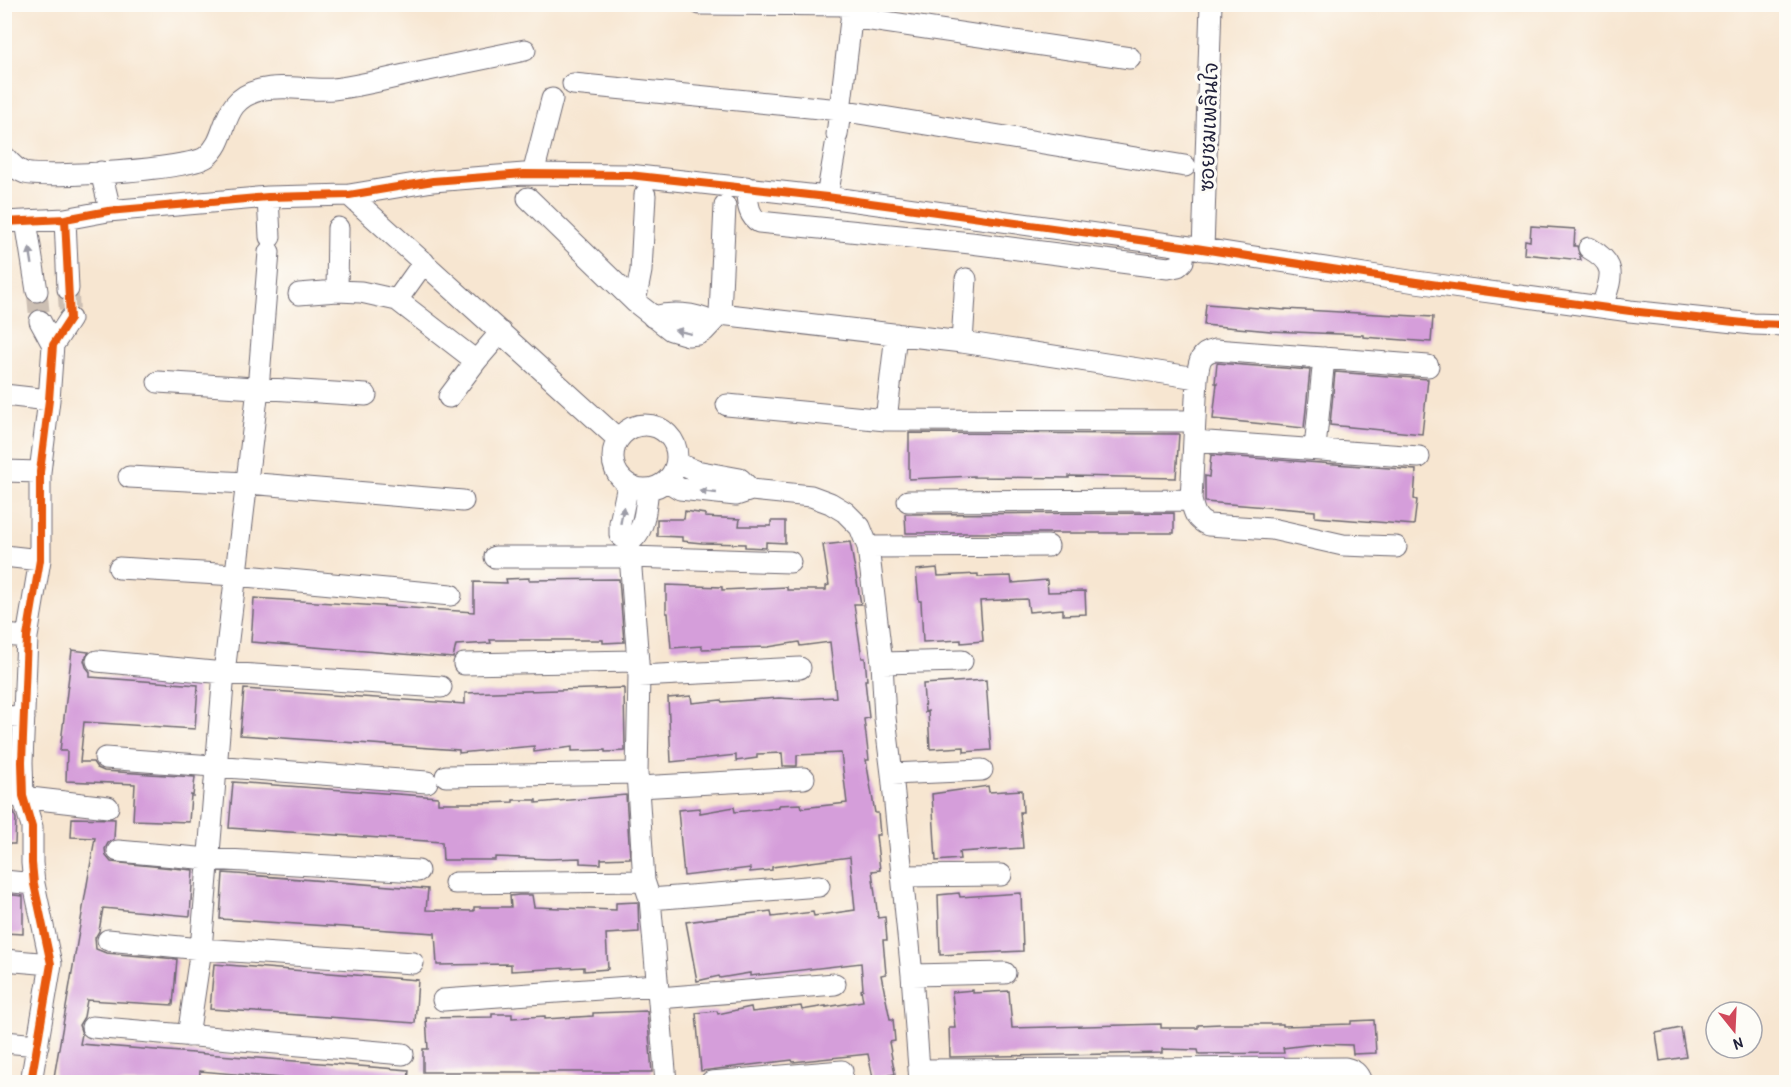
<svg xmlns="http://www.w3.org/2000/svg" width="1791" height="1087" font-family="'Patrick Hand','Playpen Sans Thai',sans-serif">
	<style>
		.building { fill: #d59eda }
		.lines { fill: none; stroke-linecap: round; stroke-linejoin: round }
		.minor-tunnel { stroke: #ccbfb3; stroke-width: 21; stroke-dasharray: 21 10; stroke-linecap: butt }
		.minor-casing { stroke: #6d6770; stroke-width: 23 }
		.minor { stroke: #fff; stroke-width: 21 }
		.cycleway-casing { stroke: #fdfcf7; stroke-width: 11 }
		.cycleway { stroke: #e8590c; stroke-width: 8 }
		.oneway { fill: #9c9ca7 }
		.labels { text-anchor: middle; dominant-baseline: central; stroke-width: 6; stroke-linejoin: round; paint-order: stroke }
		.street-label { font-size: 20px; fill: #22223b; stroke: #fdfcf7 }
	</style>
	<rect width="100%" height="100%" fill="#fdfcf7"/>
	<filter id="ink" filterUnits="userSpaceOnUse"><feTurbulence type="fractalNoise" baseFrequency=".0167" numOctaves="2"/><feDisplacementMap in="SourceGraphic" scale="12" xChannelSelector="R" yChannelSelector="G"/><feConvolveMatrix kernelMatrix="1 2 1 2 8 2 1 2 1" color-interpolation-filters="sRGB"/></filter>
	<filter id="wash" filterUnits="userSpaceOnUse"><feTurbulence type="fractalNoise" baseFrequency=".008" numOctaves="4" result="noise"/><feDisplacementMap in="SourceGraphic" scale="24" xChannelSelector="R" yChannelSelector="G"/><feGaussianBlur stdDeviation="1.35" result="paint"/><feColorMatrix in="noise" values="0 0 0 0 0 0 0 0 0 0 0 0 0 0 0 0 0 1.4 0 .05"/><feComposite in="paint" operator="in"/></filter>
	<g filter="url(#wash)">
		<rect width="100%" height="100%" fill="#f7e6d1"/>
		<g id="blocks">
			<path class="building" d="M1531,226l44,3 -1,17h3l4,14 -57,-6 1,-14 5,1z
				M1206,304l79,6v-1l148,8 -2,25 -68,-5v-2l-92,-4 -67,-6z
				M1217,363l93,7 -6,58 -91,-9 4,-36h-2z
				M1335,372l93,7 -6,55 -92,-9z
				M909,433l270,1 -3,44 -107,-2v2l-95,-1v-1l-65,3z
				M1211,455l205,15 -2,29 3,1 -3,25 -99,-8v-6l-110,-9v-26l4,1z
				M685,511l20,3v3l35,2 -1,7h32v-5h14v22l-19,-1v6l-21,-1v-3l-43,-1 -20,-2v-4l-25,-1v-17h27z
				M1174,513v20h-268l-1,-19z
				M850,542l11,62h-7l8,54h3l2,22h-2l4,38 -5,1 5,41h-3l9,53h3l2,22h-4l4,35 -8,1 6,47 7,-1 2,23h-4l3,34 -5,1 9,44h3l2,22 -6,1 6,32 -22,4 -5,-24 -75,8 -1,-2 -91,11 -5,-58 21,-2 1,3 33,-7 1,5 49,-6 1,4 24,-4v1l37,-6 -2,-11 2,-1 -2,-26 -111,13v-3l-30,5 -1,-2 -22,5 -11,-59 85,-11 1,6 41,-5 1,4 41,-6 -5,-53 -78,10v3l-22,2v-4l-66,8 -6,-66 22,-2v5l34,-6 1,5 44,-5v-2l22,-1 1,4 45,-5 -6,-50 -44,2v11h-14l-1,-13 -25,1v4l-21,3v-6l-65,7 -3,-64 23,-2 1,7 29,-3 1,2 57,-4 17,1 40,-2 -6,-55 -30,4 -1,-4 -31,5 -66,2v-3l-31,2 -3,-35h-2v-28l56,2v3l65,-3v3h39v-4l3,-1 -6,-40z
				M937,568l1,8 40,-2v3l33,-1 1,7 35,-3 1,12 37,-1 1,23 -23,1v-6l-34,3 -2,-13 -47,2 3,40 -22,2v-3l-38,2 -2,-41h-2l-3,-31z
				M529,578v2l90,-1 5,63 -21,1v-3h-113l1,3 -35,2 -3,13 -202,-16 3,-44 220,14v-30l33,1 -1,-4z
				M72,650l17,2 -5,8 2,7 4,5v5l108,8 -3,44 -111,-7 -4,40h13l4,6 7,3 91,6 -2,19 -2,-1 -2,27 -56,-2 2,-36 -69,-3 1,-30h-7z
				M986,680l5,70 -27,2v-5l-34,2 -2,-38 -3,1 -2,-28z
				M624,688l1,63 -20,1v-2l-33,1v-4l-38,5v-6l-75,7v-3l-219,-15 4,-46 221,15v-11z
				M233,782l205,15v6h44l31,-1v-2h23v3l90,-8 4,63 -29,1v5l-21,-1v-5l-31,1 -54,-2v3h-52l-1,-18 -213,-14z
				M988,786l1,6 33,-2 1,22h-3l3,36 -64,4 1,7 -24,2 -4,-67z
				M4,808l9,1 3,10 -1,25h-11z
				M72,818l43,1 -1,20 -6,4 -3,6 1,7 5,6 82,8 -3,46 -87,-8 -4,23 -4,7 1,11 10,4 71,6 -4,46 -86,-5 -3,17 -5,8 3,9 -2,10 329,26 -1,13h-68l-140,-12 -1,12h-146l42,-245 -24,-1z
				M223,873l205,16 -2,21 48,1v-4h37l-1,-11 9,-1h13l2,12 82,3v-7l22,-1 1,30 -33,2 2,35 -24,2v-4l-73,4v-7l-74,1 -2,-32 -215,-14z
				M959,893l1,4 61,-4 2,58 -83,4 -2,-60z
				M4,894l19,2v38l-19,-1z
				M214,964l204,16 -3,43 -205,-14z
				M973,990v3l36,-2 3,37 149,-4v4h37v-3l23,-1h62v2l68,-2v-3l23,-1 2,33 -23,1 -1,-9 -37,-1 -32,4 1,5 -85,1 -1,-4 -36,-1v4l-212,4 -1,-29h6l-3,-36z
				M647,1011l5,61h-229v-23h5l-2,-31 66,-1v-3h20v4l33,-2v3l48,-3v-3z
				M1681,1028l5,29 -26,4 -4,-28z"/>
		</g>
	</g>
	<g filter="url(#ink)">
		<use href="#blocks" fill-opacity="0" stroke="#6d6770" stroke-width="1.5"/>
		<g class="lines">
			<path class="minor-tunnel" d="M68,289l2,30
				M37,291l3,30"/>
			<defs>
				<path id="minor" d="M700,4l153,1
					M851,17l279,41
					M573,84l267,26 345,56
					M837,135l16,-131
					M4,156c6,7 12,14 21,17 22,6 165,-4 181,-16 25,-19 11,-56 54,-67 23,-6 50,1 73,-1 26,-3 51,-9 76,-15 39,-8 78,-16 116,-24
					M101,172l7,29v10
					M533,174l19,-75
					M746,187c2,13 1,28 13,35l212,21 197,25 10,-2 5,-5v-15
					M349,195l269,244
					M268,197l2,40
					M827,197l9,-52
					M528,198l107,104 36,28 17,5 10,-1 6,-3 16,-17
					M725,206l-5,108 242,28 235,36
					M65,219l3,70
					M26,221l11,70
					M4,222l61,-3 43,-8 160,-14 81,-2 84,-14 91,-7 105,1 198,22 356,49 233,36 214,29 123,13 33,1
					M1589,248c30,17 22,30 13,59
					M1203,250l8,-246
					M337,291l1,-63
					M299,294l38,-3 24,1 36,8 79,61
					M397,300l27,-38
					M635,302l6,-31 4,-76
					M653,317c19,-5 41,-4 58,5
					M40,321l13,24
					M962,342l4,-63
					M158,382l208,13
					M4,395l45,5
					M449,397l27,-36 25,-29
					M727,405l159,15 308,1
					M886,420l10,-86
					M613 457a32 32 0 1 1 64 0a32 32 0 1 1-64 0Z
					M1194,441l225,16
					M1315,448l9,-90
					M677,463l19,8 44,8 11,11
					M4,471l36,1
					M129,477l117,6 217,18
					M667,481l13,8 56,6 15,-5 60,6 19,7 15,9 15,15 8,20 14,116 3,55 7,56 20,201 8,107
					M628,485l-8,38v12l9,7 10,134 -2,97 7,108 6,18 16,183
					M908,501l283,-1
					M629,542c17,-11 16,-33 19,-53
					M868,547l180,-1
					M1396,547l-53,-2 -71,-16 -64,-4c-12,-5 -14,-12 -17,-25l6,-122c2,-15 2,-25 18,-28l213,16
					M4,556l36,4
					M495,557h135l160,5
					M119,568l116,7 216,20
					M4,635l23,2
					M97,661l127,12 217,14
					M882,663l80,-2
					M464,664l174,-3
					M639,676l161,-8
					M4,716l20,2
					M105,758l322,24
					M892,774l90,-4
					M446,776l191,-3
					M639,787l165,-9
					M4,795l104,12
					M118,851l91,8 209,12
					M902,876l99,-1
					M4,881l30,3
					M455,883l189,-2
					M650,899l169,-13
					M108,940l93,9 212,14
					M4,960l47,4
					M912,975l93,-2
					M659,998l176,-14
					M443,1000l214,-15
					M92,1027l311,27
					M188,1036l13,-87 23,-276 34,-284 11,-137
					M4,1042l34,3
					M919,1070l426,-2c9,2 13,5 16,14
					M31,1082l20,-118 -17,-80 -2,-21v-36l-9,-31 -1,-34 5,-125 13,-77v-88l9,-72 4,-55 17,-26
					M711,1082l131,-11"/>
			</defs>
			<use href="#minor" class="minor-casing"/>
			<use href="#minor" class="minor"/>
			<defs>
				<path id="cycleway" d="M4,222l61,-3 43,-8 160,-14 81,-2 84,-14 91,-7 105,1 198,22 356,49 233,36 214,29 123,13 33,1
					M31,1082l20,-118 -17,-80 -2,-21v-36l-9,-31 -1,-34 5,-125 13,-77v-88l9,-72 4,-55 17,-26 -5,-100"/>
			</defs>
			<use href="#cycleway" class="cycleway-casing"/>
			<use href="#cycleway" class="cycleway"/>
		</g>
		<defs><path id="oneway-solid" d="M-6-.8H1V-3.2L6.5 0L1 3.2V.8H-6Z" transform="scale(1.5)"/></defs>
		<g class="oneway">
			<use href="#oneway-solid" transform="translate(31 256) rotate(-99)"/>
			<use href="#oneway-solid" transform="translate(683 332) rotate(-167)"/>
			<use href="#oneway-solid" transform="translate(708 492) rotate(-174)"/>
			<use href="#oneway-solid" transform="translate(622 515) rotate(-80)"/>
		</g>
	</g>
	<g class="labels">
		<g class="street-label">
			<text transform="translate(1208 127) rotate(-88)">ซอยชมเพลินใจ</text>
		</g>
	</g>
	<rect width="1791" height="1087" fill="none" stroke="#fdfcf7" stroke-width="24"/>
	<g transform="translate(1734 1030) rotate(162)"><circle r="28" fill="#fdfcf7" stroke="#a5a5ac" stroke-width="1.5"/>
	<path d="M0-4.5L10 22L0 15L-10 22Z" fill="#d1495b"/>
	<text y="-9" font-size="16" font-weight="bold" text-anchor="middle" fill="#22223b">N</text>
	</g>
</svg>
